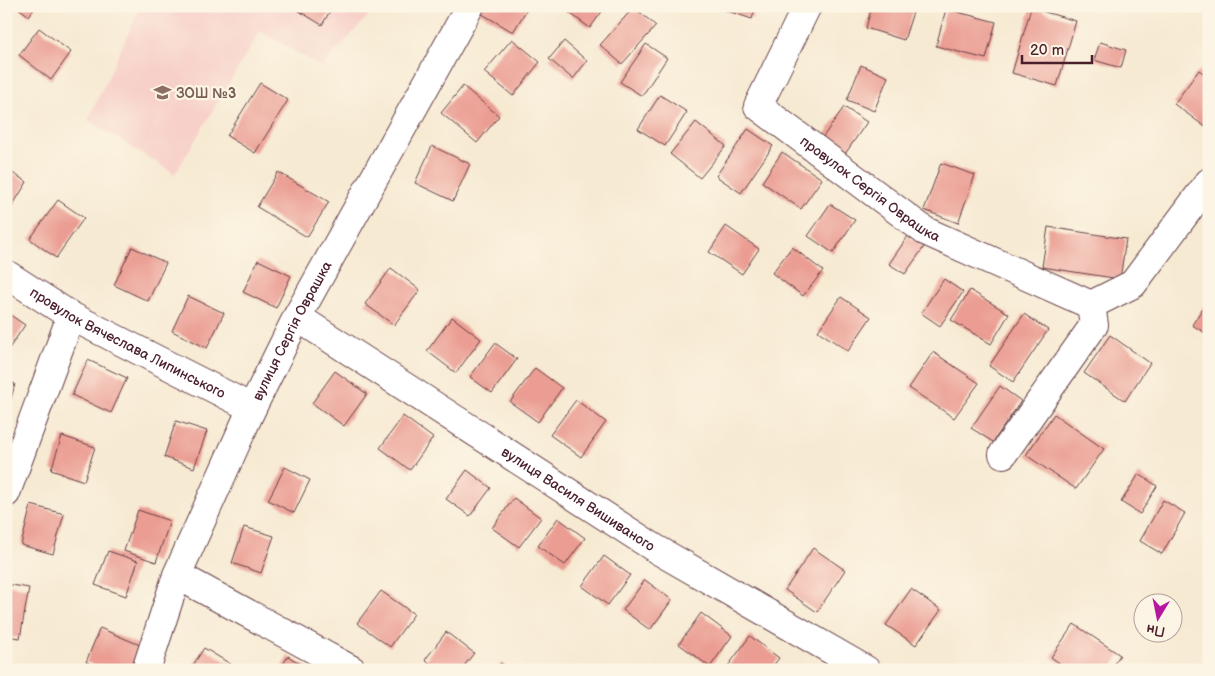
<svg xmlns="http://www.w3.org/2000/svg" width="1215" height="676" font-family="'Balsamiq Sans',sans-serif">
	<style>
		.built { fill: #f7d0c9 }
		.building { fill: #eb9d93 }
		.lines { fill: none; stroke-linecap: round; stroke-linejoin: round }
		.minor-casing { stroke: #643d44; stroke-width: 30 }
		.minor { stroke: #fff; stroke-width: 28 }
		.labels { text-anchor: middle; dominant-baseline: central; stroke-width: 4.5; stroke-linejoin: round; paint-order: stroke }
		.education-label { font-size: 14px; font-weight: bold; fill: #785e54; stroke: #fcf5e5; text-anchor: start }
		.street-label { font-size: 14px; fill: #4a1f2b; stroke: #fcf5e5 }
	</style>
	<rect width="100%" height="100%" fill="#fcf5e5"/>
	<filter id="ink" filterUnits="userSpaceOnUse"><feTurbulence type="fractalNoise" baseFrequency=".02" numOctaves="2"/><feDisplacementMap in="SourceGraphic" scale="10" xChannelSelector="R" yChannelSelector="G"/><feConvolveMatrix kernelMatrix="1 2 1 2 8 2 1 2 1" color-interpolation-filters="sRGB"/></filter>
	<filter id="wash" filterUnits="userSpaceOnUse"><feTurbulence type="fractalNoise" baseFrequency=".0096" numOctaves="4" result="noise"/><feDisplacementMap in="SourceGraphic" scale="20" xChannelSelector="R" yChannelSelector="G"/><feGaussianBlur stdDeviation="1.12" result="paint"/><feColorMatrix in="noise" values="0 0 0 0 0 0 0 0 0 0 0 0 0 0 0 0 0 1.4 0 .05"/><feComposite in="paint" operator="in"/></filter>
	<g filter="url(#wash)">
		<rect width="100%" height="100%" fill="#f7ead3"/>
		<path class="built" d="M141,6h236l-55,61 -62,-36 -85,143 -87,-54z"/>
		<g id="blocks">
			<path class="building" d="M16,6h20l-7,10z
				M291,6h42l-11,19z
				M480,6h49l-16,26 -36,-21z
				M560,6h46l-16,22z
				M713,6h43l-4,13z
				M872,6h43l-11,34 -38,-12z
				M634,7l22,19 -34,38 -22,-19z
				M1031,8l45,13 -19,65 -45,-13z
				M946,9l50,13 -10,37 -50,-13z
				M39,28l32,24 -20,28 -32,-25z
				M512,39l28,23 -27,34 -29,-24z
				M564,41l23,20 -14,18 -24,-20z
				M1100,42l26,8 -5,18 -27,-8z
				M646,44l21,14 -25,38 -22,-14z
				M861,65l27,12 -14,34 -27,-11z
				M1199,70l10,7v43l-5,6 -30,-22z
				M260,83l28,17 -33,53 -28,-17z
				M463,86l36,30 -22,27 -36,-30z
				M660,95l27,17 -22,34 -27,-17z
				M844,107l23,15 -24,35 -23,-16z
				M696,122l30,24 -26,32 -30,-24z
				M748,129l25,17 -32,47 -25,-17z
				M432,146l38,18 -17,37 -38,-18z
				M782,152l40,27 -21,30 -39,-27z
				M941,163l34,12 -17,48 -34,-13z
				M6,169l21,13 -21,34z
				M278,172l51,30 -22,35 -50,-30z
				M58,200l26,18 -28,40 -26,-19z
				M830,204l25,16 -22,33 -25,-17z
				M726,226l33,23 -17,25 -33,-22z
				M1048,227l78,12 -6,40 -78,-12z
				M908,236l16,11 -19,27 -16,-10z
				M132,247l34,16 -18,38 -34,-16z
				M792,247l31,24 -20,25 -31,-23z
				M258,260l33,16 -15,32 -33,-16z
				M391,268l29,22 -26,35 -29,-21z
				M944,279l19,13 -23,34 -19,-13z
				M970,290l39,24 -18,30 -40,-24z
				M188,296l36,17 -17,35 -35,-17z
				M841,297l30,20 -23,34 -30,-20z
				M1209,298v37l-17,-10z
				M6,312l19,13 -17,25 -2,-1z
				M1024,314l24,16 -35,52 -24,-16z
				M452,317l29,22 -25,34 -29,-22z
				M1110,335l40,28 -25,38 -41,-28z
				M495,343l22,16 -25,34 -22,-16z
				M933,352l46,31 -25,35 -45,-30z
				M88,360l39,18 -16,35 -39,-18z
				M535,368l27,20 -24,34 -28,-20z
				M335,371l32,23 -23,32 -32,-23z
				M6,381l9,3 -8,30h-1z
				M1000,386l21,15 -28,41 -22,-14z
				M576,400l30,22 -25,35 -31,-22z
				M1054,414l50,35 -28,40 -50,-34z
				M403,416l30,22 -23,32 -30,-22z
				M176,421l31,10 -13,37 -30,-11z
				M62,436l33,11 -11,34 -33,-11z
				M285,467l25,13 -16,33 -26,-13z
				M467,470l24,18 -21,28 -24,-17z
				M1139,474l18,12 -17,28 -19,-12z
				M514,498l27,20 -22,29 -27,-19z
				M1163,500l22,13 -23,41 -22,-13z
				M31,505l33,9 -11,40 -32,-9z
				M138,510l32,11 -14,41 -32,-11z
				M558,518l27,20 -20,27 -27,-19z
				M244,527l30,9 -13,37 -29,-10z
				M813,548l32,22 -28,42 -32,-22z
				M108,551l30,10 -12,35 -31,-11z
				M604,556l26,19 -22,30 -26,-19z
				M645,580l27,20 -22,30 -27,-20z
				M6,584l23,4 -9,50 -14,-2z
				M911,589l30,21 -25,35 -30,-20z
				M381,591l33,23 -24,33 -33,-24z
				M701,613l31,23 -22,31 -31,-23z
				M1074,624l46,31 -10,15h-41l-18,-13z
				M100,628l42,18 -10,24h-28l-18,-8z
				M446,632l28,21 -13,17h-23l-13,-10z
				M750,636l29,22 -9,12h-37l-5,-4z
				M204,648l33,20 -2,2h-45z
				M288,656l22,14h-30z
				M501,663l9,7h-14z"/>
		</g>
	</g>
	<g filter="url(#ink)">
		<use href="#blocks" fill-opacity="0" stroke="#643d44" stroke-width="1"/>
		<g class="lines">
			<defs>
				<g id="minor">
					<path id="s1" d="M807,6l-49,100 167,125 166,74 42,-21 76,-102"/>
					<path id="s2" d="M6,274l65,42 181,92"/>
					<path id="s3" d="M297,317l359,232 210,121"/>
					<path d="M1003,454l91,-129 -3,-20"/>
					<path d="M6,493l65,-177"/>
					<path d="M177,575l175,95"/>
					<path id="s4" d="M146,670l31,-95 75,-167 45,-91 173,-311"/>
				</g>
			</defs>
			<use href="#minor" class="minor-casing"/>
			<use href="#minor" class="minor"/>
		</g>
	</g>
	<defs>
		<symbol id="school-bare" viewBox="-9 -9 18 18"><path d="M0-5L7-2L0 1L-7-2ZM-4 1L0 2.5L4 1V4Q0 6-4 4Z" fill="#8d6e63" stroke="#fcf5e5" stroke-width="2.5" paint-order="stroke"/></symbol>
	</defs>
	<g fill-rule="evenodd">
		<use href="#school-bare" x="150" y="80" width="25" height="25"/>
	</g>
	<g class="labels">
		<g class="education-label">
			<text x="176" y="93">ЗОШ №3</text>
		</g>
		<g class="street-label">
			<text stroke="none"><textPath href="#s1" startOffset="251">провулок Сергія Оврашка</textPath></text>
			<text stroke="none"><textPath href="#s4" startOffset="370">вулиця Сергія Оврашка</textPath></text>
			<text stroke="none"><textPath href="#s2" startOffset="140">провулок Вячеслава Липинського</textPath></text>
			<text stroke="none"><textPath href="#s3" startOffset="335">вулиця Василя Вишиваного</textPath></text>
		</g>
	</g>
	<rect width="1215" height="676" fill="none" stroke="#fcf5e5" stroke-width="25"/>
	<g transform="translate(1158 618) rotate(190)"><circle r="24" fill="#fcf5e5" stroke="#b59f9b"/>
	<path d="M0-4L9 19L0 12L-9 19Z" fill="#b5179e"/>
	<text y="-8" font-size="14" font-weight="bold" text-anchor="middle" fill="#4a1f2b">Пн</text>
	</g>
	<path d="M1022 55v8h70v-8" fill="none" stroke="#4a1f2b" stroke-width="2.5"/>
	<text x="1030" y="55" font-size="15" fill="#4a1f2b" stroke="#fcf5e5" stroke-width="4" paint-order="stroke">20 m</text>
</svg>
